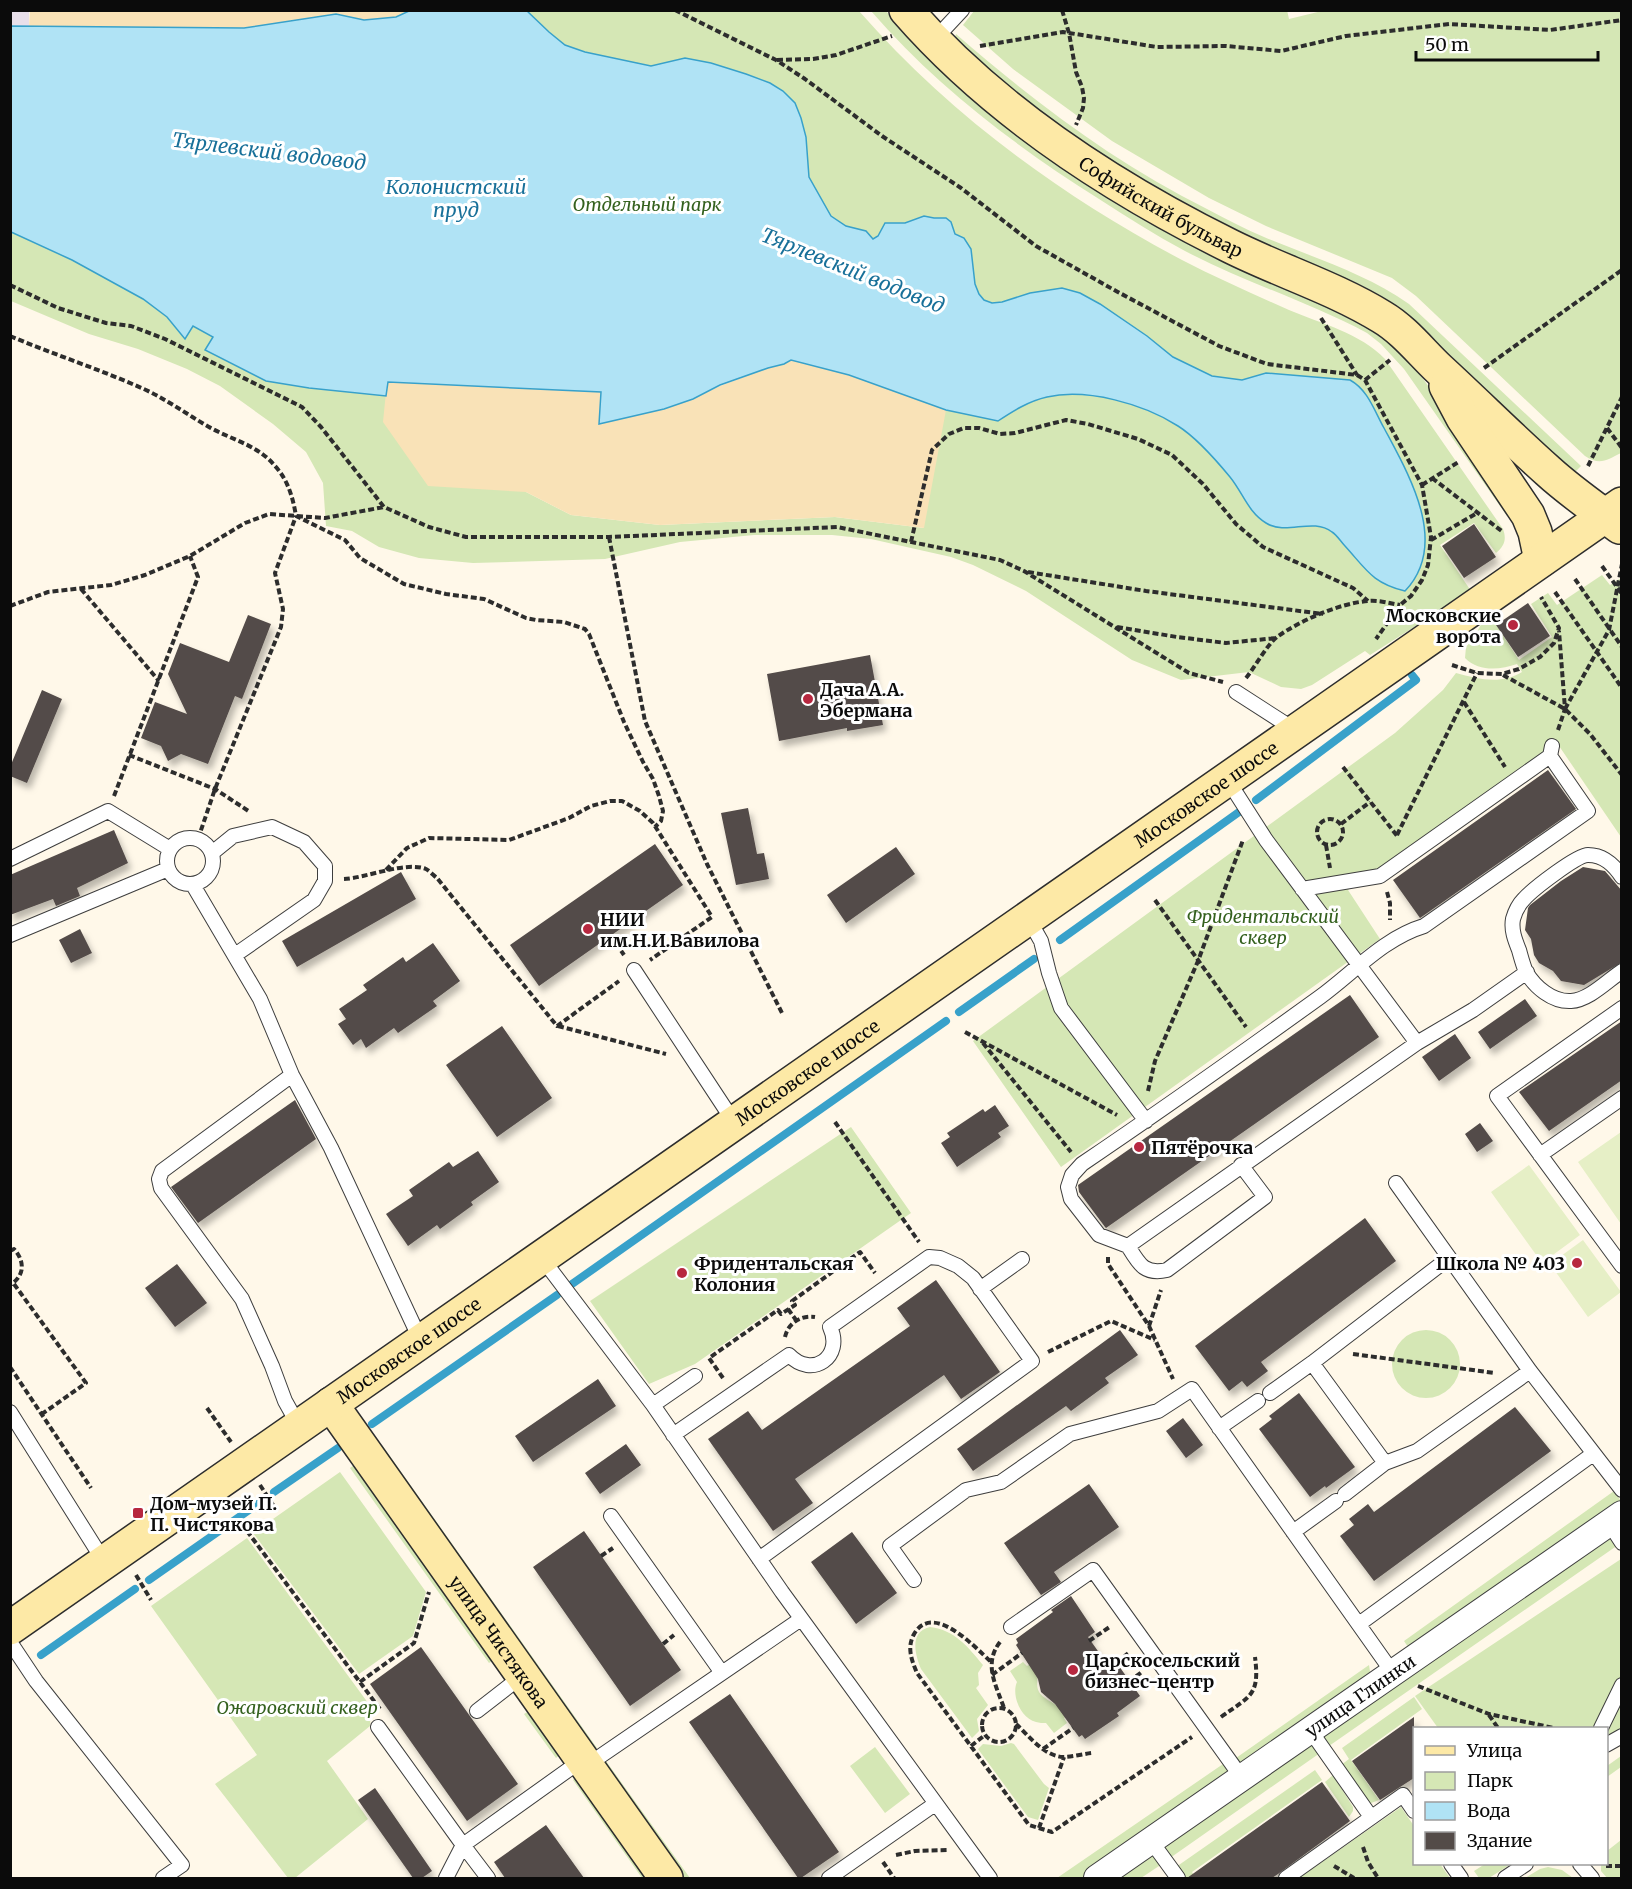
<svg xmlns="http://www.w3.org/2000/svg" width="1632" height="1889" font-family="Merriweather,serif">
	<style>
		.industrial { fill: #e8dfea }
		.green { fill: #d5e7b5; fill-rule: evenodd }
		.sand { fill: #f9e2b7 }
		.pitch { fill: #e6efc6 }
		.water { fill: #b0e3f5; stroke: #38a1ca; stroke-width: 1.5 }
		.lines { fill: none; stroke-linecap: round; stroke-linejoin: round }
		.stream { stroke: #38a1ca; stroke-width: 8 }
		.building { fill: #534b48; filter: url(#shadow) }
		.lane-casing { stroke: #3e3e3e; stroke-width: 16 }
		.street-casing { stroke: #3e3e3e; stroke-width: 28 }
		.secondary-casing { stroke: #2d2d2d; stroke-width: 36 }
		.path { stroke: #2d2d2d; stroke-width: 4; stroke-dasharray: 6 3; stroke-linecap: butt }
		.lane { stroke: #fff; stroke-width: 14 }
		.street { stroke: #fff; stroke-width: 26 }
		.secondary { stroke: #fde9a6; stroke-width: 33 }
		.poi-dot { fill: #b7273f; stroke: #fff; stroke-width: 2 }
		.labels { text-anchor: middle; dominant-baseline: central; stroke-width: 6; stroke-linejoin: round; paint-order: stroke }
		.park-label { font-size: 18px; font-style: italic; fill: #34611e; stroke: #fff }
		.street-label { font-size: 18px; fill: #0b0b0b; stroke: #fff }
		.poi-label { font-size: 18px; font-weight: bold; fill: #0b0b0b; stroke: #fff; text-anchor: start }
		.water-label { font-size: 20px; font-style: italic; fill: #187099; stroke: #fff }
	</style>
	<defs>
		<filter id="shadow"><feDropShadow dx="3.5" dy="6" stdDeviation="3" flood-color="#0004"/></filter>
	</defs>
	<rect width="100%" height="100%" fill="#fff8e9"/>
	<path class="industrial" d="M11,11h18v16l-18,-1z"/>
	<path class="green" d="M409,10l450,1c90,103 202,185 323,249 35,18 71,34 107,50 33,14 71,23 96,49l118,170c4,11 1,17 -7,24l-22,-30 -34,22 31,46 -101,64 -5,-4 -53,34 -11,4 -20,-2 -32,-15 -68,8 -49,-20 -106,-69 -53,-26 -22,-8 -80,-18 -39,-4h-78l-74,7 -75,17 -132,4 -54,-5 -40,-11 -27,-16 -26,-5 -3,-43 -17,-31 -33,-28 -53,-38 -33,-17 -49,-20 -49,-15 -78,-33v-275l233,2 92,-14 28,6 32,-3zM849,375l75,153 -89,-11 -175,8 -89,-10 -45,-23 -140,-96 1,-14z
		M871,11h15l58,60 413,244 55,48 103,146 -8,7 -103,-147 -23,-25 -14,-11c-58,-31 -123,-51 -182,-82 -30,-16 -58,-34 -86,-52 -84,-53 -163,-113 -228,-188z
		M974,11l313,-1 2,9 37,-9 295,1v442c-14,7 -21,13 -36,3l-169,-160 -24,-18 -126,-52 -57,-28 -97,-57 -99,-72 -50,-44z
		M956,34c77,67 159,129 251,175 19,10 38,20 57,28 50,21 101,36 145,67l172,162 -7,7 -170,-161 -23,-16 -24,-12 -99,-38 -157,-87 -148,-115z
		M1602,575l8,10 11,-7v259l-64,-94 -209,147 32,49 -319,228 -88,-126 422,-308 48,-43 13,-17c22,6 45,12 66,-1l-5,-8c-17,6 -38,8 -52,-6l1,-11 8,-10 14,-25 31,48 33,-23 -21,-33 17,-11 9,12z
		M851,1127l60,86 -216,151 -46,20 -59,-83z
		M1392 1364a34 34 0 1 1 68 0a34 34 0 1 1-68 0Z
		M382,1445l215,303 -6,4 -215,-302z
		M357,1463l135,198 -3,2 -139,-195z
		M340,1472l86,120 -13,44 -54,38 -106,-141z
		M1614,1491l7,10v4l-209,148 -8,-12z
		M1608,1530l10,15 -289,201 -10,-14z
		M247,1538l124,169 -1,19 -43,35 41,58 -73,59h-7l-73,-94 42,-29 -106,-149z
		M1621,1559v169l-14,10 -1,-10h-168l-23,-32z
		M930,1627c25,3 38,20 53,38l-5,8 1,12 -3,3 12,17 -11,14 2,12 -7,7 -51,-69c-6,-15 -12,-37 9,-42z
		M1023,1662l4,4 3,-2 8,12c-4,19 6,21 18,29 4,3 8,8 11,11l-3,2 3,5 -13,10 -8,-10c-3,0 -7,0 -10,-1 -15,-3 -25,-27 -19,-40l-7,-11z
		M1369,1665l2,13 -128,91 -7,-11z
		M1414,1697l8,12 -71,51 28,40 -8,3 -7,-4 -23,-34 8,-6 -7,-11z
		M529,1711l32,43 -5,4 -32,-44z
		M1309,1739l11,14 -150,105 -10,-14z
		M1011,1743l3,1 30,40 5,4 -11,32 -10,-3 -50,-68 5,-5 18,2z
		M875,1747l35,47 -25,19 -35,-47z
		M1621,1756v11l-14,10v-11z
		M606,1761l84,117h-9l-81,-114z
		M1226,1762l9,14 -148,102h-30z
		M1315,1770l7,10 -130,92 4,6h-12l-8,-11z
		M1333,1775l20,32v4l-4,6 -24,-35z
		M577,1776l72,102h-7l-69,-98z
		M1401,1807l13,19v38h26l10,14h-151z
		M1621,1840v38h-14l-6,-7v-7h5l1,-13z
		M1151,1848l11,16 -21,14h-34z
		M1485,1864h26l-22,14h-10l-5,-7z
		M1548,1867l14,3 11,8h-48l15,-9z"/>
	<path class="sand" d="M30,10l379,1 -13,6 -32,3 -28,-6 -92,14 -215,-1z
		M790,360l59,15 97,35 -22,118 -89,-11 -175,8 -89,-10 -45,-23 -98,-6 -45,-64 4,-40 214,10 -1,32 64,-15 29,-10 27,-13 48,-18 16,-3z"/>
	<path class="pitch" d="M1621,1132v92l-43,-62z
		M1529,1165l51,70 -38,28 -51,-71z
		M1583,1240l38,52 -33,25 -38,-53z"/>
	<path class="water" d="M409,11h118l22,21 16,13 20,7 66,14 34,-8 26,5 35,11 24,9 13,8 12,12 6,15 5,19 3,40 22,39 15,10 20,5 7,8 5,-3 7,-13h20l19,-7 10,2h12l5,4 4,12 9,4 7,11 4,35 4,10 5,6 8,3 10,-1 28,-9 32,-5 18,5 20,11 47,32 26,21 39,19 30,4 24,-7 84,7c18,10 24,30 34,48 25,47 66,116 21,163 -33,-8 -39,-22 -60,-45 -4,-4 -8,-11 -13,-14 -20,-15 -45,4 -66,-9 -18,-11 -23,-30 -36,-46 -14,-17 -33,-39 -52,-51 -34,-22 -91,-38 -131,-29 -18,4 -34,14 -49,24l-52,-11 -97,-35 -58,-15 -7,4 -16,4 -48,17 -27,14 -29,10 -65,15 2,-32 -213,-10 -2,14 -77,-8 -43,-7 -61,-31 8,-13 -20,-11 -8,13 -18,-22 -24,-18 -71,-39 -61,-28v-206l233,2 92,-14 28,6 32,-3z"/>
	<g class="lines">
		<path class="stream" d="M1256,800l160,-120 -4,-5
			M1060,940l179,-128
			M959,1012l75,-53
			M572,1284l374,-263
			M372,1424l185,-129
			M274,1492l64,-44
			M149,1580l113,-79
			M41,1655l94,-66"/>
	</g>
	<path class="building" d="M1474,524l22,33 -32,21 -22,-32z
		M1528,603l22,33 -32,21 -22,-32z
		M248,615l23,9 -29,75 -7,-3 -27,68 -27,-10 -13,7 -7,-15 -20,-8 14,-36 32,12 -19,-40 12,-31 49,19z
		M870,655l13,70 -36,6v-3l-68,13 -12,-67z
		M42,690l20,9 -35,84 -17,-7v-9z
		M1548,770l28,39 -156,109 -27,-38z
		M748,808l9,46 7,-1 5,26 -33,6 -15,-72z
		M114,830l14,33 -51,25 3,8 -24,10 -3,-7 -43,16v-40z
		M655,844l28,41 -144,101 -29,-41z
		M896,847l19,27 -69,49 -19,-28z
		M1583,867l22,4 17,20v71l-38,23 -23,-4 -8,-10 -14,-8 -5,-8 -3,-16 -6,-9 3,-22 2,-3 31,-24z
		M401,872l15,27 -119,68 -15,-26z
		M80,929l12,24 -21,10 -12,-23z
		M433,943l27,38 -27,20 4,5 -39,27 -4,-5 -28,20 -5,-9 -8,6 -15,-21 8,-5 -7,-10 28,-19 -4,-5 40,-28 3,5z
		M1350,995l29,42 -273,191 -1,-1 -26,-35 -1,-7z
		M1525,999l12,17 -47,33 -12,-17z
		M1622,1021v59l-73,51 -30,-39z
		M502,1026l50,72 -55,39 -51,-72z
		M1455,1034l16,24 -32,23 -17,-24z
		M295,1100l21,39 -118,84 -27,-36z
		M995,1105l14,21 -11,7 3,4 -44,30 -16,-24 9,-6 -3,-4 36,-24 2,3z
		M1480,1123l13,18 -16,11 -12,-18z
		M478,1151l21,31 -28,20 2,3 -33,24 -3,-4 -29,21 -22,-32 27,-18 -4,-6 40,-28 4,5z
		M1365,1218l31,43 -135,101 7,9 -21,16 -5,-6 -13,10 -34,-45z
		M177,1264l30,39 -32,24 -30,-39z
		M936,1280l64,92 -39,27 -17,-24 -149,104 18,24 -40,28 -65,-92 40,-28 14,19 148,-104 -13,-18z
		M1120,1330l18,25 -33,23 4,5 -38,28 -5,-5 -93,65 -16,-22z
		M598,1379l18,27 -83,56 -18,-26z
		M1299,1393l56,74 -29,21 -1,-2 -15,11 -51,-68 13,-10 -3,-3z
		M1515,1407l36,44 -177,130 -34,-45 14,-11 -5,-6 19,-15 6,8z
		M1183,1418l20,27 -17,13 -20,-27z
		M626,1444l15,21 -41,29 -15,-21z
		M1089,1484l30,43 -65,45 7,10 -20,13 -37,-52z
		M584,1531l97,139 -51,36 -97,-139z
		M852,1532l45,61 -41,31 -45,-62z
		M1071,1596l24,36 -7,5 24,34 7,-5 21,30 -23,17 2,3 -34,23 -3,-4 -3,2 -24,-33 -14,-12 -3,-13 -22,-34 2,-2 -2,-4 37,-27 -2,-2z
		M421,1647l97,137 -51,37 -97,-137z
		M730,1694l109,158 -38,26h-3l-109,-156z
		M1414,1717v61l-34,22 -28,-39z
		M1322,1782l28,39 -72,53 -6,4h-85z
		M375,1788l57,83 -10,7h-9l-55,-78z
		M546,1825l38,53h-79l-11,-16z"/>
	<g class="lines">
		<defs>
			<path id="lane" d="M934,40l28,-30
				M1236,692l59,38
				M1227,779l39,61 151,203
				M167 861a23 23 0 1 1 46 0a23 23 0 1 1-46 0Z
				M212,853l21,-17 39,-9 32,15 21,24v15l-11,19 -79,55
				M10,859l98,-48 62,38
				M1622,877c-8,-12 -18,-22 -34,-22 -11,0 -55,34 -64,44 -5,5 -9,13 -11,20 -2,11 2,21 6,31 2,7 4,15 7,22 9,15 26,30 45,29 18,-1 36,-20 51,-30
				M193,885l67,114 32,76 39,73 90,193
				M1302,889l78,-13 170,-120 2,-10
				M1028,918l13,23 8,32 12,35 85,113
				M10,935l158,-66
				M634,970l100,152
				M1527,972l-54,38 -56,33 -289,203 -29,-11 -28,-36 -3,-12 4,-12 10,-11c80,-54 159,-110 238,-167 34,-25 64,-59 104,-71l164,-115 -38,-55
				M1622,1008l-125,88 125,170
				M292,1075l-130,96 -3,8 2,9 81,111 30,67 13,35 14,25
				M1540,1155l82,-57
				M1396,1183l134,188 92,119
				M1128,1246c11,18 16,29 39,24l98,-73 -24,-32
				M541,1257l112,148 129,187 208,286
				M980,1289l42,-30
				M1312,1363l73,100 32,-12 113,-80
				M1270,1393l42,-30 137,-105
				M653,1405l42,-29
				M10,1412l95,151
				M1219,1428l39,-27
				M673,1435l116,-80c23,24 55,2 41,-28l99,-70 11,1 18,8 15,12 59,83 -273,198
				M1345,1494l40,-31
				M611,1516l111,157
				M1609,1523l13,20
				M1293,1532l43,-31
				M914,1580l-24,-34 76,-56 35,-8 69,-48 88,-23 34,-22 201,284
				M1359,1624l234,-170
				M1011,1627l82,-57 149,208
				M10,1642l26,39 146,184 -19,13
				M477,1711l45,-35
				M378,1727l85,118 119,-85
				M1601,1728l21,-43
				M1310,1730l61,87
				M1606,1745l16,-9
				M586,1766l215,-147
				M1151,1841l27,37
				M1451,1864l10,14
				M1580,1864l12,14
				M446,1878l17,-33 25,33
				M829,1878l106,-74
				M1286,1878l117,-83 11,16
				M1505,1878l21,-14"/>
			<g id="street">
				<path id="s1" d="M1097,1878l525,-364"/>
			</g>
			<g id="secondary">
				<path id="s2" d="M906,10c88,101 205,177 324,236 50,25 105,42 152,71 22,13 39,35 57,52 37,34 72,69 109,102 23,21 48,38 72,56"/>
				<path d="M1446,386l17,32 65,97 7,17 6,28"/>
				<path id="s3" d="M331,1404l335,474"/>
				<path id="s4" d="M10,1628l1612,-1124"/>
			</g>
		</defs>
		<use href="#lane" class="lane-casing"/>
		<use href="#street" class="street-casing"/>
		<use href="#secondary" class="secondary-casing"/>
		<path class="path" d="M675,10l101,50 29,19 77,57 79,52 75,58 80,45 103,55 48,18 90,11 8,5 57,105 9,52 -3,28 -6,15 -11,16 -11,9 -24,34
			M1062,10l7,23 7,39 6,15 2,11 -1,10 -7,17
			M980,46l83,-14 94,15 69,-1 55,5 65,-15 103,-12 101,6 72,-10
			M777,60l36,-1 23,-4 56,-19
			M10,285l48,23 48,15 25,3 34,13 137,68 19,20 63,80 45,20 37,10h143l228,-10 163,33 24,11 165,102 34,9
			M1321,318l36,57
			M10,336c45,19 92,34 136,54 23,11 42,25 63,37 23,13 49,18 66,39 13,14 18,32 21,50l49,24 15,18 44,26 42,10 38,5 42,19 10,2 28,2 21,7 4,5 35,88 19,40 10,17 6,17 4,15 -2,10 -6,6
			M1484,368l138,-98
			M1365,380l25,-20
			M1607,428l15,20
			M1588,466l34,-69
			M1432,478l71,54
			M1422,485l38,-24
			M609,537l36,184 62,143 75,149
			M1431,540l46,-27
			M911,542l21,-92 17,-16 15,-6h15l21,6 15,-1 51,-13 22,4 50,15 34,16 31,29 33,40 27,23 90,41 15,13
			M1602,566l20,28
			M1028,572l118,19 177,23
			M1575,579l47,68
			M81,589l78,92
			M1555,592l67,96
			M10,606l38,-14 63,-7 34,-10 45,-19 55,-33 24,-9 56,4 59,-11
			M1117,627l60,10 49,6 50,-5
			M1452,665l25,8 25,1 17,-5 21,-12 14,-14 5,-15 -18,-31
			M1503,675l62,34 25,25 32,41
			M1246,678c9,-11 20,-32 31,-41 22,-16 63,-34 91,-36 10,-1 21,2 32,4
			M1464,702l41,65
			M1565,709l44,-79 13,-66
			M1558,730l7,-21 -6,-78
			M129,755l86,34 35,23
			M1343,767l55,70
			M114,796l84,-219 -8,-21
			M1317 832a13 13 0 1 1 26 0a13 13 0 1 1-26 0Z
			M1341,824l29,-22
			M1397,835l80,-162
			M198,839l17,-50 66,-162 2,-18 -8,-36 21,-57
			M1326,845l4,23
			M386,870l21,-22 22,-10 80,2 60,-22 22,-12 19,-5h12l18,10 13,12 59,94 -62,43
			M344,879c22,-1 61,-18 82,-10 4,2 8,7 11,9l120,148 62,-45
			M1387,892l3,11v17
			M1155,900l91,127
			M611,936l13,19
			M558,1026l108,28
			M965,1032l152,83
			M983,1043l88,109
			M1148,1091l7,-30 43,-100 45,-121
			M835,1122l84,120
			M10,1251l4,-2c11,12 11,27 -4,36
			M1108,1257v7l41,62 24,53
			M14,1284l72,99 -44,31
			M788,1309l8,11
			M1149,1326l12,-36
			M785,1337c3,-14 16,-22 30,-20
			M1048,1352l63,-31 44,19
			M1353,1354l142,19
			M10,1367l81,121
			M723,1378l-14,-20 69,-48 3,4 14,-9 -3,-4 68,-49 15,21
			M207,1408l24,34
			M260,1485l17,26
			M247,1531l133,178
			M601,1556l12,-8
			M136,1575l15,25
			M1089,1641l22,-15
			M1000,1642c-17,22 -4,43 4,66
			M663,1644l11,-9
			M990,1661c-16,-15 -59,-61 -77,-25 -6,13 -1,25 4,37l112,152 23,7 140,-95
			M1109,1668l21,-16
			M992,1675l30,-22
			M360,1682l54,-39 15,-51
			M1129,1682l14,-11
			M1418,1686l71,28 65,14
			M982 1725a17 17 0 1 1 34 0a17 17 0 1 1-34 0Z
			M1489,1715l9,13
			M1221,1717c29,-21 39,-21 34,-60
			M1016,1724c13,12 28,32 47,33 9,0 20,-3 29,-4
			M971,1746l14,-11
			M1043,1749l30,-21
			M1039,1828l25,-71
			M1363,1847l5,15 10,16
			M896,1855l19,-4 33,-1
			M883,1862l11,16
			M1334,1866l20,12
			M1606,1866h16"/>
		<use href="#lane" class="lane"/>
		<use href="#street" class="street"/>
		<use href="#secondary" class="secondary"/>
	</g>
	<g class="poi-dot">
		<circle cx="1513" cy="625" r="6"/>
		<circle cx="808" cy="699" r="6"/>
		<circle cx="588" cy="929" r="6"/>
		<circle cx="1139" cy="1147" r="6"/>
		<circle cx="1577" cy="1263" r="6"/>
		<circle cx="682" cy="1273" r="6"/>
		<rect x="132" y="1507" width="12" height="12" rx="3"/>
		<circle cx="1073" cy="1670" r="6"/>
	</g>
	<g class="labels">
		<g class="park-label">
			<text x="647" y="204">Отдельный парк</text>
			<text x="1263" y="916">Фридентальский<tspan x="1263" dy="21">сквер</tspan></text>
			<text x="297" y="1707">Ожаровский сквер</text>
		</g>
		<g class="street-label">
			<text stroke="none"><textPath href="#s2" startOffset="324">Софийский бульвар</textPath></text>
			<text stroke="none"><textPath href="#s4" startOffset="1458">Московское шоссе</textPath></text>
			<text stroke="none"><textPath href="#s4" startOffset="972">Московское шоссе</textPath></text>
			<text stroke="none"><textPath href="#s4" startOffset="486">Московское шоссе</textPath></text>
			<text stroke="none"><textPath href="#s3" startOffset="291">улица Чистякова</textPath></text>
			<text stroke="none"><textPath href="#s1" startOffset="320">улица Глинки</textPath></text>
		</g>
		<g class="poi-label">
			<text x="1501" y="615" text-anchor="end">Московские<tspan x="1501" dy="21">ворота</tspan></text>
			<text x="820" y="689">Дача А.А.<tspan x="820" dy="21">Эбермана</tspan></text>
			<text x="600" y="919">НИИ<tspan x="600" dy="21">им.Н.И.Вавилова</tspan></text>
			<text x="1151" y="1147">Пятёрочка</text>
			<text x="694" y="1263">Фридентальская<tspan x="694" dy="21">Колония</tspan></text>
			<text x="1565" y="1263" text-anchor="end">Школа № 403</text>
			<text x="150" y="1503">Дом-музей П.<tspan x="150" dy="21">П. Чистякова</tspan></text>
			<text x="1085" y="1660">Царскосельский<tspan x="1085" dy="21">бизнес-центр</tspan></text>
		</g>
		<g class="water-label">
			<text transform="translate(269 151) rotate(7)">Тярлевский водовод</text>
			<text x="456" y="186">Колонистский<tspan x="456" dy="23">пруд</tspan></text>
			<text transform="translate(853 270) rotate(22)">Тярлевский водовод</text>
		</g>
	</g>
	<rect width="1632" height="1889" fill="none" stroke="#0b0b0b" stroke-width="24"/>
	<rect x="1413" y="1727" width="195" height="138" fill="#ffffff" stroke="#9d9d9d" stroke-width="1.5"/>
	<rect x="1425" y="1746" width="30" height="9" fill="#fde9a6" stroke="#9d9d9d" stroke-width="1.5"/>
	<text x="1467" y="1757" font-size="18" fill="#0b0b0b">Улица</text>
	<rect x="1425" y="1772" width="30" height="18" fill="#d5e7b5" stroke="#9d9d9d" stroke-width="1.5"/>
	<text x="1467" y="1787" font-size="18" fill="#0b0b0b">Парк</text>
	<rect x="1425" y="1802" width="30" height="18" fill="#b0e3f5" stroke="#9d9d9d" stroke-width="1.5"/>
	<text x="1467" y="1817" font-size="18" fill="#0b0b0b">Вода</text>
	<rect x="1425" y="1832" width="30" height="18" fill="#534b48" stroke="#9d9d9d" stroke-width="1.5"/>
	<text x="1467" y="1847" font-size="18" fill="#0b0b0b">Здание</text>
	<path d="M1416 51v9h182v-9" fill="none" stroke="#0b0b0b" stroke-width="3"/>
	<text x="1425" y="51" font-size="18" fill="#0b0b0b" stroke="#ffffff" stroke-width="4.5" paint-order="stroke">50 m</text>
</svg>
